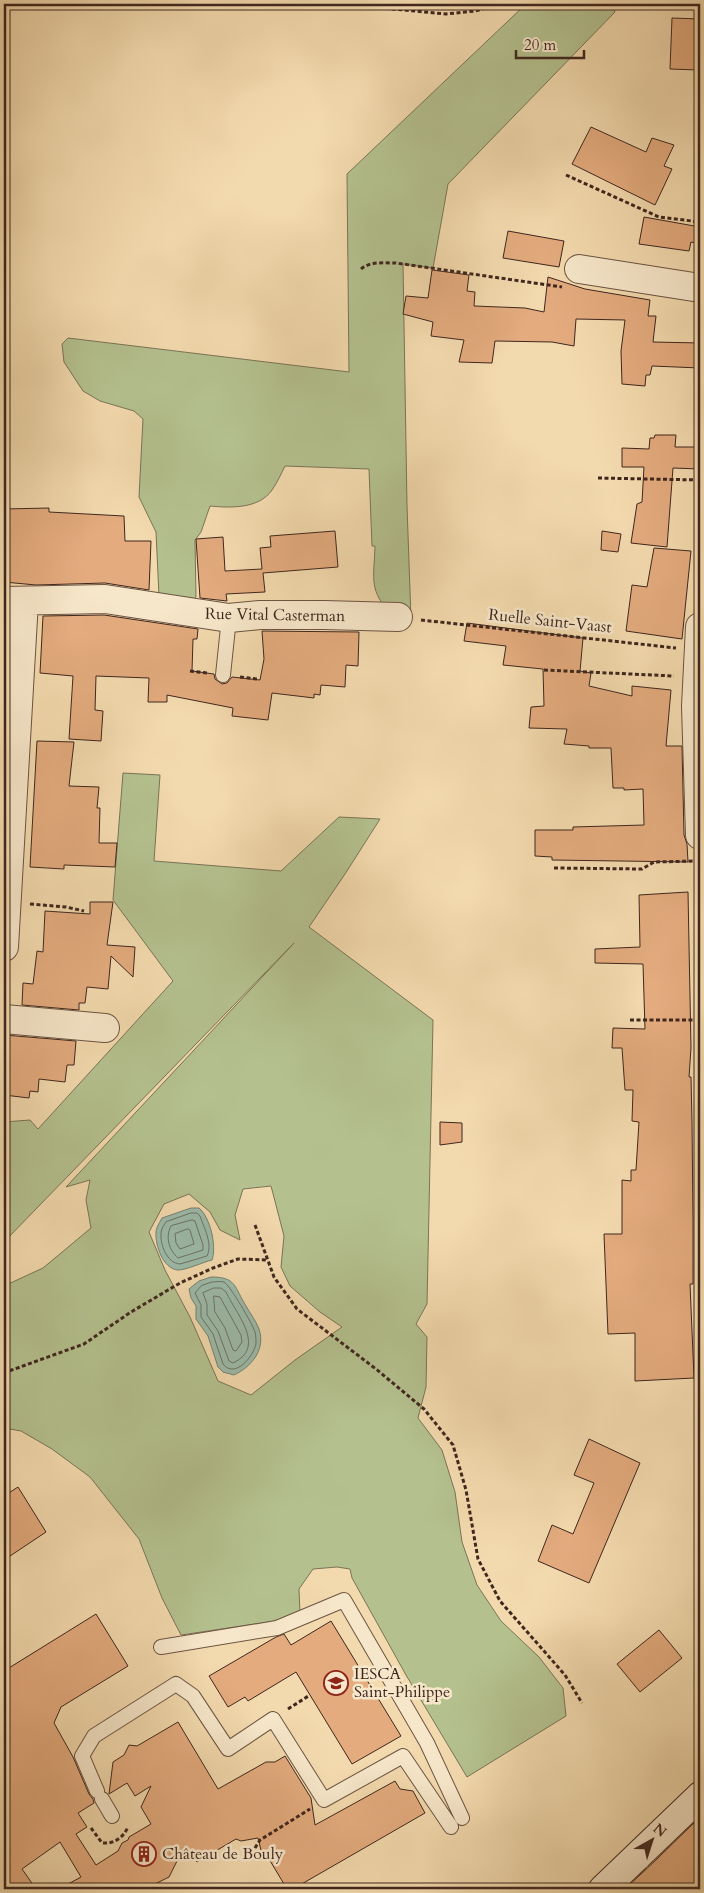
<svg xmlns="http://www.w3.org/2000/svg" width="704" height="1893" font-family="Cardo,serif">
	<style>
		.green { fill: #b4c18f; stroke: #7a7456; fill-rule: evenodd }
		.water { fill: #9bbbaa; stroke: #768072 }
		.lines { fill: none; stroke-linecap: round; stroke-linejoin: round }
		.shore { stroke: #6d7164; stroke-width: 1 }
		.building { fill: #e3ab7e; stroke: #3f271e }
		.lane-casing { stroke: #6c5442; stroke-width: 16 }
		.street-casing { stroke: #6c5442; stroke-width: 30 }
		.secondary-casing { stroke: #3f271e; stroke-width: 30 }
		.path { stroke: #3f271e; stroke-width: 3; stroke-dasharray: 4 2.5; stroke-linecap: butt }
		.lane { stroke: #f7e7ca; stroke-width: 14 }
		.street { stroke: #f7e7ca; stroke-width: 28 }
		.secondary { stroke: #f7e7ca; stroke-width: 28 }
		.labels { text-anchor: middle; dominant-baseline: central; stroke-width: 5; stroke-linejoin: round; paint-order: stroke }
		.street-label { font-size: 16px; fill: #3f271e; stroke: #f7e7ca }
		.poi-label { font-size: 16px; fill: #3f271e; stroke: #f7e7ca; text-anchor: start }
	</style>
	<rect width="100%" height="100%" fill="#f3daae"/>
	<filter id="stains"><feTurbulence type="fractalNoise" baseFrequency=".004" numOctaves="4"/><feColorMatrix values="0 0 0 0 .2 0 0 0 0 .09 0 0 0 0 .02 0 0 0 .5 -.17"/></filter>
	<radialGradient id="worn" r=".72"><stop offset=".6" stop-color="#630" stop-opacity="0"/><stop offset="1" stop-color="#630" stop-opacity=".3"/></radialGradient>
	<path class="green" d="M526,4h85l4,8 -167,172 -15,84 -30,-4 4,242 4,113 -18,-2c-25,-28 -19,-36 -18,-71h-3l-3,-77 -84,-3c-4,8 -8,17 -13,24 -13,19 -42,18 -62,16l-9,26 -6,8 1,57 -6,6 -31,-7 -3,-64 -17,-35 4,-78 -9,-8 -34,-10 -17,-10 -19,-29 -2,-18 6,-6 281,34 -2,-198z
		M123,773l37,2 -6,86 127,10 58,-54 41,2 -35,55 -36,53 124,93 -6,284 -11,20 11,13 -1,50 -8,31 24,32 13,42 7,50 15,43 24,36 38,36 24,31 3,28 -99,61 -61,-102 -54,-97 -2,-9 -13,-2 -24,2 -14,20 1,24 -25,8 -94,14 -19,-37 -23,-59 -49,-62 -38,-28 -31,-18 -17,-3v-142l39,-18 48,-40 -5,-28 4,-20 -24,7 228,-244 -290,299v-120l26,-2 8,9 135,-148 -60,-81zM271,1186l13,50 -3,31 9,19 30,26 22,15 -47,33 -44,35 -33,-14 -28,-64 -25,-47 -16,-38 15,-28 25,-10 21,18 10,18 20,10 -5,-25 8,-26z"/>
	<path class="water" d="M191,1208h8c11,9 18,38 13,52 -9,2 -25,10 -34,10 -15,-1 -23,-25 -22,-38 0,-4 4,-10 6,-14z
		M211,1277c26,0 23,10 35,29 4,7 10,15 13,23 7,21 -8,38 -25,46l-11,-3 -5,-5 -10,-31 -12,-17v-13l-5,-8 -2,-9 10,-8z"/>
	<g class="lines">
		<path class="shore" d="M191,1213h6l3,3c4,12 13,28 7,40l-27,8c-13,-1 -20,-19 -19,-31 0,-4 3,-8 5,-11z
			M192,1220l3,1 8,24v5l-25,8c-9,-8 -13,-21 -7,-32z
			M188,1229l2,1 4,14 -14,5 -4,-6 -1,-9z
			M212,1282c3,0 9,-1 12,0 6,3 29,43 31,50 1,4 1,9 1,12 -3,13 -21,35 -33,20l-10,-30 -12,-17v-12l-6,-12 6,-7z
			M214,1288h7l5,4c10,22 41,55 7,71l-4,-2 -11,-30 -11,-16v-11l-4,-11z
			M214,1296l6,1 21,38 1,7 -6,9 -3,-1 -8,-22 -10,-16z"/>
	</g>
	<path class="building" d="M672,18l28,1 -2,51 -28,-1z
		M591,127l55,25 6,-14 22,7 -10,21 8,3 -17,36 -83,-41z
		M644,217l56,10v17l-9,-2 -2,9 -50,-7z
		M508,231l56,10 -5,26 -56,-9z
		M432,270l37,5 -2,16 8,1 -1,14 51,2 19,4 4,-35 37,12 65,11 -2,16h8l-3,26 47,1v25l-48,-2 -2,9h-4l-1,11 -23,-2 -1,-33 4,-31 -49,-1 -2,27 -22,-4 -57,-1 -3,22 -33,-1 5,-22 -33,-4 2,-14 -30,-8 3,-18 22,2z
		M655,435h21l-1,12h25v22l-27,-1 -6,79 -36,-4 6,-39 5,-2 2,-35h-22v-19l27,1 1,-11h4z
		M49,508v4l75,4 1,25h26l-2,49 -44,-7 -69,2 -32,-3v-73z
		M335,531l3,36 -75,6 2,19 -39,2 1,7 -27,-3 -4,-59 27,-2 2,34 37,-2 -2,-21 11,-1 -1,-11z
		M602,531l19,3 -3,18 -17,-2z
		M654,548l37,3 -9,88 -56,-8 6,-46 15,2z
		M104,615l94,14 -1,10h-4l-1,32 22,3 1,5 7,5 5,-1 5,-6 28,3 4,-21 -2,-28 97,1 -1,34 -12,-1 -1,22 -24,-2 -1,10 -6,-1v4l-42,-5 -4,27 -36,-4 1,-8 -66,-13v7h-19l1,-24 -53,-2 -1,34 8,1 -2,30 -32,-2 4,-63 -33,-3 3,-57z
		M467,623l116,15 -3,33 11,2 -2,13 43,10v-10l39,4 -5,56h16l2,89 3,9 1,18 -136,-2v-3l-17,-1v-26h38v-3l71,-2 -1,-36 -19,1v-2h-11l-2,-40h-22v-2l-25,-2 3,-15 -38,-1 2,-21 13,-1 -1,-37 -40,-4 3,-19 -42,-5z
		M37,741l37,1 -5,44 30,1 -2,21h3l-1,35h18l-2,24 -51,-2v4l-34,-2z
		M688,892l3,156 -2,29h2l1,46 1,97v64h-3l4,94 -59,3v-48l-27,1 -4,-100h18v-54l9,1v-11h5l3,-48 -7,-1 1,-31h-8l-3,-42h-10l1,-20 32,1 -2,-65 -48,-1v-14l45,-2 -1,-52z
		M90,902h23l-6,43 28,2 -2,30 -22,-21 -3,33 -21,-2 -2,16h-6v7l-57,-5 1,-22 10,1 4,-33 6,1 2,-41 45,3z
		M4,1035l72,6 -2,24h-7l-2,17 -26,-3 -1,13 -8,-1 -1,7 -25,-3z
		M440,1122l22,1v19l-22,3z
		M589,1439l51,24 -51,120 -51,-22 14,-36 21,9 21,-51 -20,-8z
		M18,1487l28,45 -42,28v-64z
		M96,1614l32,52 -67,41 -7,16 19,34 16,37 4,5 1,4 -16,10 9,14 -11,7 20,31 22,-14 4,-8 6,-3 1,-3 22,-13 -10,-17 10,-21 -16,10 -8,-13 -18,11 4,-32 11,-7 5,-10 8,1 41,-24 40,67 48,-27h9l10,-6 26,42 4,27 80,-44 5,8 13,2 12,22 -132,76h-6l-18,-30 -6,-1 -5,-20 -17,3 -5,-2 -39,23 -13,-15 -15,30 -14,7 1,5h-97l22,-12 -21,-35 -38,27 14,20h-32v-218z
		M331,1621l70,115 -49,28 -56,-92 -48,29 -3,-4 -17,10 -19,-31 67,-39 8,-3 7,11z
		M659,1630l23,28 -42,34 -23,-28z
		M700,1817v72h-75l31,-29z"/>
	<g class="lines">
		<defs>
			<path id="lane" d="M223,675l6,-57
				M161,1647l116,-19 67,-28 83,143 35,75
				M97,1791l-15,-35 12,-20 82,-52 17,12 35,53 45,-30 51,81 79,-44 48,71
				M102,1799l10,17"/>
			<path id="street" d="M579,269l121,19
				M4,601l101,-2 124,19 31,-3h64l74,2
				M700,627l-4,79 4,129
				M4,947l20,-346
				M4,1019l101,9"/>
			<path id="secondary" d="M603,1889l97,-93"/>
		</defs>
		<use href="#lane" class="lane-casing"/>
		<use href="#street" class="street-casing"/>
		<use href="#secondary" class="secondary-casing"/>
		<path class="path" d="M340,4l106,10 29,-3 26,-7
			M566,175l93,42 41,5
			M361,269c9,-8 24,-6 35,-6l166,24
			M598,478l102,2
			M421,620l255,28
			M544,670l130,6
			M190,671l17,2
			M240,677l17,2
			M554,868l88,1 12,-7 42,-1
			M30,904l36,3 18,4
			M630,1020h70
			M255,1225l19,52 23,32 79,60 48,40 29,36 13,45 12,69 22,42 65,74 17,28
			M4,1374l5,-3 75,-27 47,-32 49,-29 33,-15 25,-9 30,1
			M288,1709l22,-14
			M91,1828l11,15c12,1 21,-5 26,-16
			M248,1859l12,-19 50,-31"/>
		<use href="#lane" class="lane"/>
		<use href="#street" class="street"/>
		<use href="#secondary" class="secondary"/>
	</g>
	<defs>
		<symbol id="school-ring" viewBox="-11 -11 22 22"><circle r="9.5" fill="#f7e7ca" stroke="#8f2418" stroke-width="1.5"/><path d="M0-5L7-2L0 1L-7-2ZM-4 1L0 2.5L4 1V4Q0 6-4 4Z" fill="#8f2418"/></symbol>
		<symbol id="building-ring" viewBox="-11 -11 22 22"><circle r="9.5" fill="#f7e7ca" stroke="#8f2418" stroke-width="1.5"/><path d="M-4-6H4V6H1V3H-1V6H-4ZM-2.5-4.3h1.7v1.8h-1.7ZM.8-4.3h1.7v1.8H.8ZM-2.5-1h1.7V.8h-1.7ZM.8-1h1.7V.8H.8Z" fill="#8f2418"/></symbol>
	</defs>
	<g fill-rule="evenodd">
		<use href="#school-ring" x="322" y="1669" width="28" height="28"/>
		<use href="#building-ring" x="130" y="1840" width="28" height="28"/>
	</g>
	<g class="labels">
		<g class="street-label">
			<text transform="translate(275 615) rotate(1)">Rue Vital Casterman</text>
			<text transform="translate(550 621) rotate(6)">Ruelle Saint-Vaast</text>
		</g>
		<g class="poi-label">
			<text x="354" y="1674">IESCA<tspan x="354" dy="18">Saint-Philippe</tspan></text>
			<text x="162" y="1854">Château de Bouly</text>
		</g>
	</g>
	<rect width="704" height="1893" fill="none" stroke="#f3daae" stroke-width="20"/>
	<rect x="5" y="5" width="694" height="1883" fill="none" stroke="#3f271e" stroke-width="2.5"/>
	<rect x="10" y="10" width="684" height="1873" fill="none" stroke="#3f271e"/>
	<g transform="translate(652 1840) rotate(39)" stroke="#f7e7ca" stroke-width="4" paint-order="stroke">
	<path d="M0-4L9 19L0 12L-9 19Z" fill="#3f271e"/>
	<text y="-8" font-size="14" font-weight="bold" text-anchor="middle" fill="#3f271e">N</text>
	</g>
	<path d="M516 50v8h68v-8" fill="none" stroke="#3f271e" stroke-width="2.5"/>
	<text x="524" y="50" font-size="15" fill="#3f271e" stroke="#f7e7ca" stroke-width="4" paint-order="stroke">20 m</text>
	<rect width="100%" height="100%" filter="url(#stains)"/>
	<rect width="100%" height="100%" fill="url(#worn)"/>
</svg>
